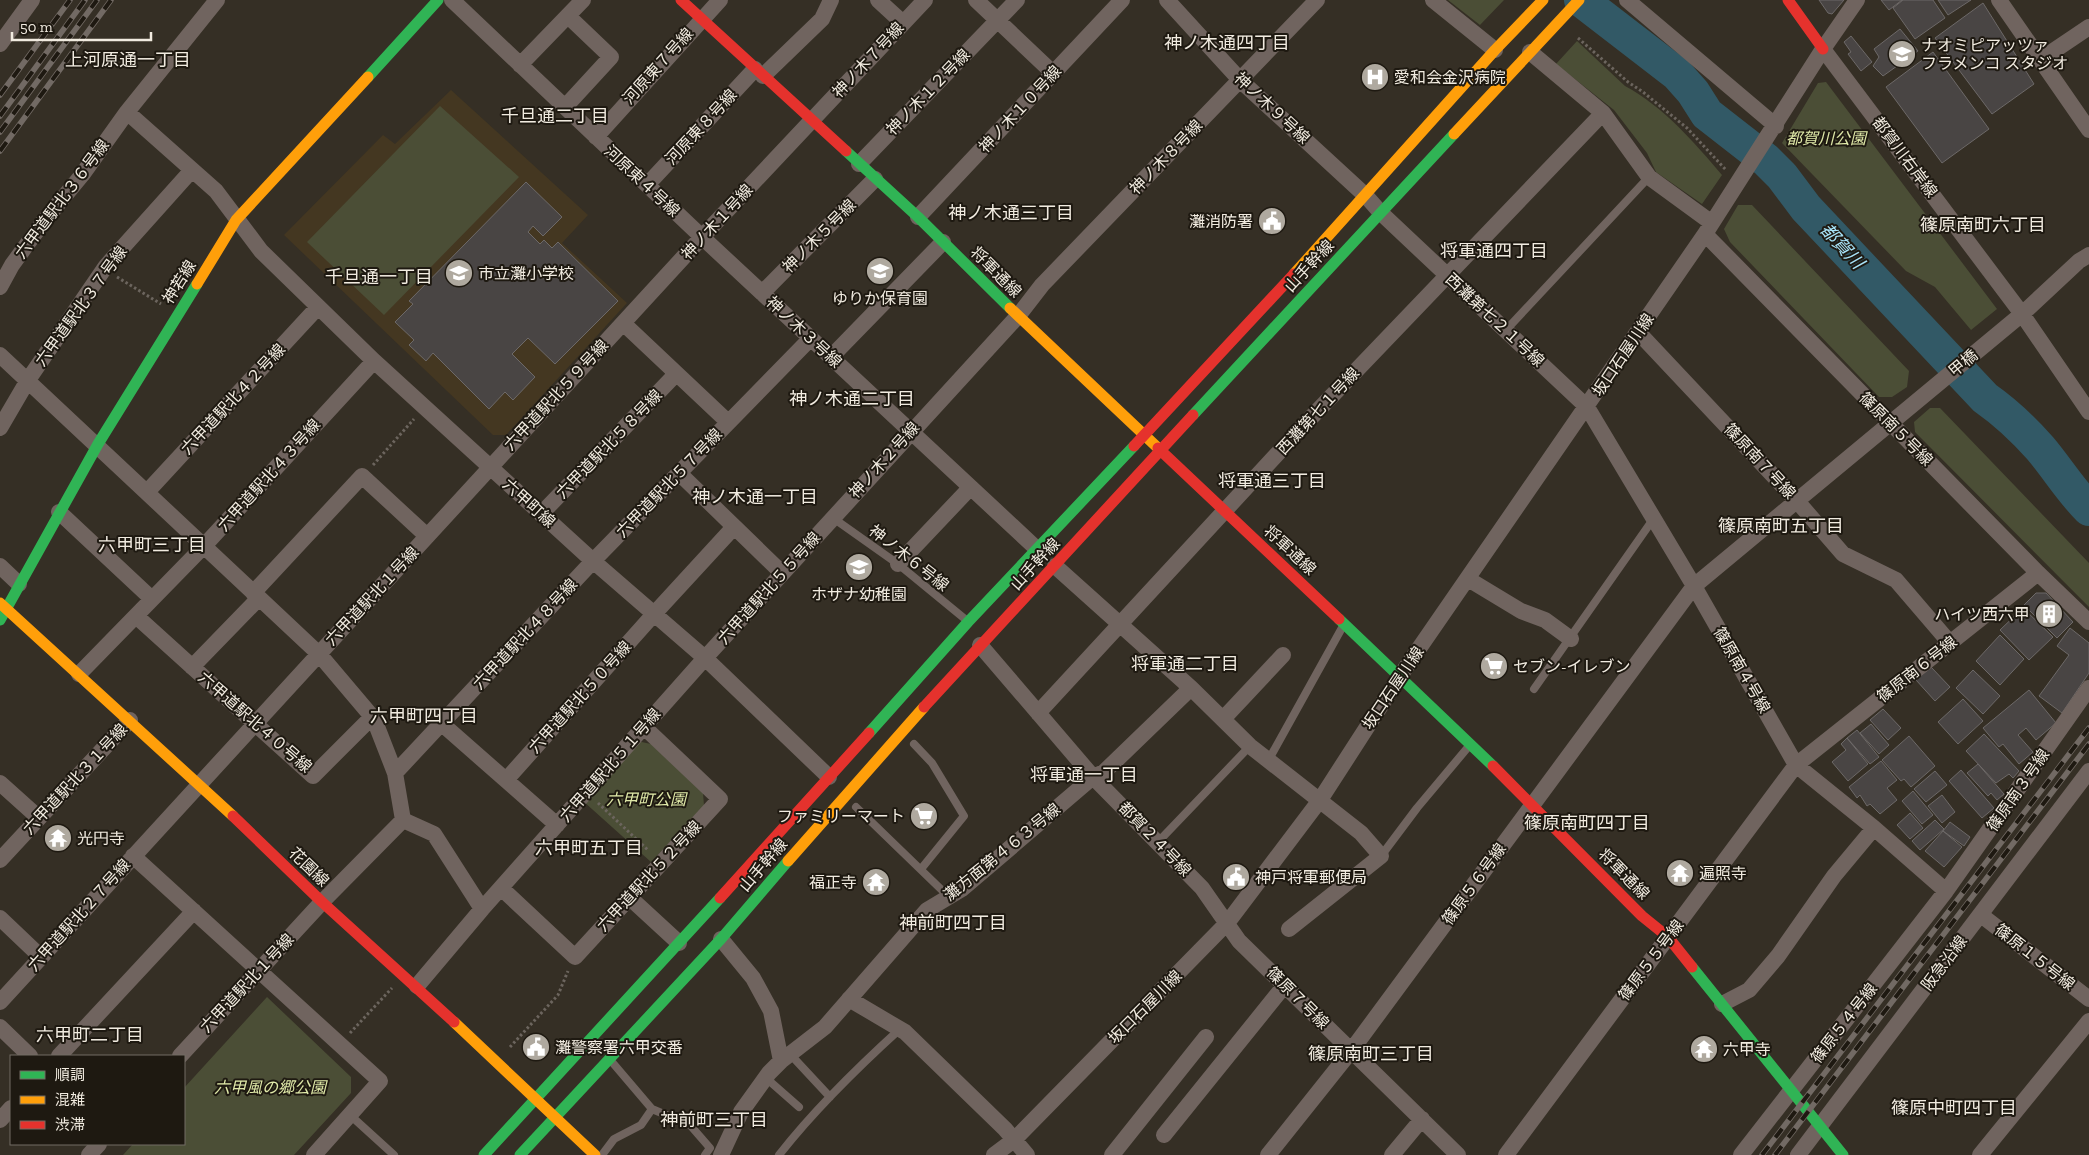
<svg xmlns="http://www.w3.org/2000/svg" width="2089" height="1155" font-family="'Zilla Slab','Noto Sans JP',serif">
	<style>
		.built { fill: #443721 }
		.green { fill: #4b4e36 }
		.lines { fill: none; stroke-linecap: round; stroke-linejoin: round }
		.river { stroke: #325966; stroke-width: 34 }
		.building { fill: #494544; stroke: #6d6968 }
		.path { stroke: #6c655e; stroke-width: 3; stroke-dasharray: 2.5 2.5; stroke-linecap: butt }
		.lane { stroke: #70645f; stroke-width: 8 }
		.street { stroke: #70645f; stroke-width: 16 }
		.fast { stroke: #30b455; stroke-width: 11 }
		.slow { stroke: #ff9f0a; stroke-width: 11 }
		.jam { stroke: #e5322d; stroke-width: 11 }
		.rail-casing { stroke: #726a64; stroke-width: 5.5 }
		.rail { stroke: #1e1911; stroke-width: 4; stroke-dasharray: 11; stroke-linecap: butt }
		.labels { text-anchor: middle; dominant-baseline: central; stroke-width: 4; stroke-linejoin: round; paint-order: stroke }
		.poi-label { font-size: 16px; fill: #f1ebe0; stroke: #1e1911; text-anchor: start }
		.street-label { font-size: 16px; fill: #f1ebe0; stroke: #1e1911 }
		.park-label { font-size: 16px; font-style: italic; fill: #dfe8a8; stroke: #1e1911 }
		.neighbourhood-label { font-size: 18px; fill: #f1ebe0; stroke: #1e1911 }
		.water-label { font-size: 18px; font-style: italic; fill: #a8e4f9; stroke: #1e1911 }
	</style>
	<rect width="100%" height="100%" fill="#352f25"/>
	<path class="built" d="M451,90l137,125 -26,28 65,60 -121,132h-13l-209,-200 99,-100 12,9z"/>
	<path class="green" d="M1448,0h56l-24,25z
		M1577,41l48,45c39,21 69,56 97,89l-20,29 -46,-32 -9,-19 -33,-43 -58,-46z
		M1826,82l171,227 -26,21 -36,-43 -29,-16 -124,-128 36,-60z
		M440,106l79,71 -135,138 -77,-73z
		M1738,205h14l157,166 -2,16 -15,10h-13l-149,-155 -6,-13z
		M1930,408h10l149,155v44l-174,-175 -1,-10z
		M637,741l14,3 52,49 1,13 -53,56 -68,-61z
		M267,997l84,80v16l-57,62h-171l10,-11h51v-56z"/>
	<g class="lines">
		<path class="river" d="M1581,0l96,74 16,18 14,22 59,46 16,16 24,32 179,190c20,14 39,32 55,50 17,20 30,42 49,61"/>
	</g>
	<path class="building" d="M1819,0h25l-12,14 -4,-1z
		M1881,0h21l-13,10z
		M1903,0h30l12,18 -30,21 -22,-31z
		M1938,0h33l-23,15z
		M1983,3l51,81 -42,30 -57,-76z
		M1900,29l18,22 -35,25 -10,-10 6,-9 -5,-8z
		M1851,36l21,26 -11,9 -13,-17 3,-2 -7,-10z
		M1933,52l56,77 -47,34 -56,-76z
		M526,182l36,35 -19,19 -10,-10 -5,6 12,12 4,-4 8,8 6,-6 60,59 -63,63 -27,-26 -16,16 23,23 -22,23 -8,-8 -16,17 -56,-56 -7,8 -17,-16 5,-5 -19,-18 18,-18 -4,-3z
		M2036,593h10l27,29 -16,16 -33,-33z
		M2023,608l30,29 -24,23 -29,-30z
		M2070,628l19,15v30l-27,40 -23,-17 30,-41 -12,-9z
		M2000,635l24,24 -24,26 -24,-24z
		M1931,667l19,20 -15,14 -19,-21z
		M1973,670l27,26 -17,18 -27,-26z
		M2029,690l27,33 -20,17 -10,-12 -8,7 15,17 -14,12 -16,-20 -4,3 -16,-19z
		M1963,699l20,22 -25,23 -20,-22z
		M1883,709l18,19 -13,12 -18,-20z
		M1871,724l18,21 -10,9 -19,-21z
		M1857,730l22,27 -9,7 -23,-26z
		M1984,734l35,37 -6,7 -4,-4 -13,9 -30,-32z
		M1909,736l26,30 -24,21 -7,-8 -3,2 -19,-21z
		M1847,738l21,26 -20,17 -16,-19 14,-12 -5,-6z
		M1881,761l16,19 -10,8 10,12 -17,14 -10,-10 -3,2 -7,-11 -3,3 -8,-11z
		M1978,764l26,30 -7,6 -6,-7 -3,3 -21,-23z
		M1961,770l33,38 -12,10 -33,-37z
		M1935,771l12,14 -21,17 -12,-13z
		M1913,791l20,24 -11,9 -20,-23z
		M1942,795l13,17 -13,11 -14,-17z
		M1910,813l13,15 -13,11 -13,-14z
		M1935,820l9,9 -24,21 -8,-9z
		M1950,822l20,15 -6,9 -21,-15z
		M1943,831l19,16 -18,20 -19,-16z"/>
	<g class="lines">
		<path class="path" d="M1578,38l50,44 15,10 44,36 39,42
			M117,277l44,27
			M373,465l41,-46
			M598,803l51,48
			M350,1033l42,-45
			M510,1047l48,-52 10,-24"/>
		<path class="lane" d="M1506,330l143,-153
			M833,518l65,46 67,55
			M1534,689l120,-171
			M914,744l18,19 32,53 -43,53
			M1268,761l75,-135
			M856,807l93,90
			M1158,842l92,-96
			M1381,856l36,-48 52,-62
			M790,1054l40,43
			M612,1062l40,47 38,16 20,23 -5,7
			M766,1078l33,29
			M350,1115l44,40
			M602,1155l12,-16 27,-14 11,-16
			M779,1155c36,-46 78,-87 121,-126"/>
		<path class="street" d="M452,0l250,237 336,313
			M878,0l25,23
			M976,0l77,73
			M1167,0l74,81 125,115 15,17 206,194 107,179 102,179 78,63 72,63
			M1433,0l62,50
			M1627,0l149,126
			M1999,0l90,130
			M0,44l32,-44
			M1823,49l199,265 67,98
			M1530,52l73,61 46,64 63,46
			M2040,60l49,-33
			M520,65l63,-65
			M763,76l59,-57 9,-19
			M565,107l46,-50 -43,-41
			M127,112l89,79 45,60 113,110 219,200 112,97 124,119
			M596,137l124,-137
			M859,164l158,-164
			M647,185l108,-116
			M918,217l204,-217
			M1705,234l333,339 51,49
			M0,287l12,-22 32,-44 38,-46 45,-63 90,-112
			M762,293l113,-114
			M623,323l105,99
			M1638,332l159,169 46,53 53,26 54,63
			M0,355l319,299 -319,348
			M831,357l112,-115
			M0,428l28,-48 78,-114 86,-96
			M679,473l103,100
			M147,492l171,-185
			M59,512l93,87
			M541,514l135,-140
			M898,564l72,-76
			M0,566l19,18
			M1055,566l136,122 59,58 111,87 20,23 -92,73
			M1468,579l53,32 24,9 26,19
			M253,593l109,-117 65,60
			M136,616l177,160 59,-59
			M980,645l113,132 109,111 37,53 219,214
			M192,667l67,-69
			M79,674l125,-128 170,-185
			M1038,713l265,-287 300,-313
			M1223,719l60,-64
			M441,723l116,102
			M395,773l198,-212 218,-223
			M506,780l148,-166 80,-87
			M0,783l39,35
			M403,820l31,14 48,75
			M133,856l247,225 -66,74
			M0,860l130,-140
			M501,888l74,69 145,-158 -76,-72
			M629,897l50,46
			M1981,915l108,84
			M0,918l41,39
			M721,939l32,39 18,33 10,50
			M417,986l65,-77 223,-251 313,-342 24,-31 275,-285
			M849,999l56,33 100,97 22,26
			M1722,1004l27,-14 29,-34 56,-80 40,-48
			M0,1027l30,29
			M59,1056l135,-145
			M180,1056l142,-154 81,-82 -8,-47 -21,-54 -55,-65 383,-417 223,-237
			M0,1120l11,-12
			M1164,1135l121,-150
			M89,1155l10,-11
			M721,1155l20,-43 28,-39 12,-12 44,-34 102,-117 35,-21 131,-112 11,-5 87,-84
			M994,1155l20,-15 214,-218 92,-122 80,-124 305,-442 118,-185 34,-49
			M1112,1155l94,-118
			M1268,1155l83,-104 343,-465 328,-272 57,-53 10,-6
			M1392,1155l30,-36
			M1506,1155l290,-390 242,-192
			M1741,1155l205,-264 143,-203
			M1798,1155l291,-384
			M1980,1155l109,-134"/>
		<path class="fast" d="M368,77l70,-77
			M846,151l72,66 92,91
			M1193,415l261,-281
			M1339,619l154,147
			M0,620l98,-176 99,-160
			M869,733l99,-111 166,-176
			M1692,967l151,188
			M484,1155l236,-257
			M520,1155l201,-216 67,-78"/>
		<path class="slow" d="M1454,134l125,-134
			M1294,274l201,-224 48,-50
			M197,284l39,-64 132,-143
			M1010,308l148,140
			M0,603l233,213
			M788,861l136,-154
			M454,1022l141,133"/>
		<path class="jam" d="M681,0l165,151
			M1788,0l35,49
			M1134,446l160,-172
			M1158,448l181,171
			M924,707l269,-292
			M1493,766l149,150 26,21 24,30
			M233,816l89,86 132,120
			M720,898l149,-165"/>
		<defs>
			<path id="rail" d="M0,95l70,-95
				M0,116l85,-116
				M0,132l97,-132
				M0,151l111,-151
				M1762,1155l327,-427
				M1775,1155l314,-411"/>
		</defs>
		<use href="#rail" class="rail-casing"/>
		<use href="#rail" class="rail"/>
	</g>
	<defs>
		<symbol id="school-disc" viewBox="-11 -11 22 22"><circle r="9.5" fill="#afa99f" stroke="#1e1911"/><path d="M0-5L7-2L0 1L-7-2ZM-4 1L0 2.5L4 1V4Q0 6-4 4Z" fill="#fff"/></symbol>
		<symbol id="hospital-disc" viewBox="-11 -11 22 22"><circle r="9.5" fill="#afa99f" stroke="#1e1911"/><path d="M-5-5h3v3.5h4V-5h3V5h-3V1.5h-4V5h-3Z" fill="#fff"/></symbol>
		<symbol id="civic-disc" viewBox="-11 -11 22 22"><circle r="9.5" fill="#afa99f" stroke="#1e1911"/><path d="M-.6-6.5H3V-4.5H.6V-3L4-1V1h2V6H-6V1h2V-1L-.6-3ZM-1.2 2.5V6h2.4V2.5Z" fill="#fff"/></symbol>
		<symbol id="building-disc" viewBox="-11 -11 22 22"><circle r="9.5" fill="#afa99f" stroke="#1e1911"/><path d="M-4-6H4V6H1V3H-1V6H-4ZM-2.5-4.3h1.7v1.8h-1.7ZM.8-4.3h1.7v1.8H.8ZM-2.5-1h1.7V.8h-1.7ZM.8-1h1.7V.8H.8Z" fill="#fff"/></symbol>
		<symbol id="supermarket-disc" viewBox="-11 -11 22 22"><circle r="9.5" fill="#afa99f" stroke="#1e1911"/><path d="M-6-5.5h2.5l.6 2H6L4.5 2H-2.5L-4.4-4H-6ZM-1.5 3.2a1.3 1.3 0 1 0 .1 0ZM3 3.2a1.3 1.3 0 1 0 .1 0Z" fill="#fff"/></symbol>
		<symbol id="temple-disc" viewBox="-11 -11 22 22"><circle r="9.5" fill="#afa99f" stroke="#1e1911"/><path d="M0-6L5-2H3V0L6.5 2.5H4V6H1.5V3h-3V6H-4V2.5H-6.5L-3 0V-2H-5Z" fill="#fff"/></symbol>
	</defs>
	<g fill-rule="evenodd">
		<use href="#school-disc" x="1886" y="38" width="32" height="32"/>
		<use href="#hospital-disc" x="1359" y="61" width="32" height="32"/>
		<use href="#civic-disc" x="1256" y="205" width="32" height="32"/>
		<use href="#school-disc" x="864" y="255" width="32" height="32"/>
		<use href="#school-disc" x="443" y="257" width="32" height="32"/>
		<use href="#school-disc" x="843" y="551" width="32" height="32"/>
		<use href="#building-disc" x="2033" y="598" width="32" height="32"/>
		<use href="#supermarket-disc" x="1478" y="650" width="32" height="32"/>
		<use href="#supermarket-disc" x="908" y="800" width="32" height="32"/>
		<use href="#temple-disc" x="42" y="822" width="32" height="32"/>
		<use href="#temple-disc" x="1664" y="857" width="32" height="32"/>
		<use href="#civic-disc" x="1220" y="861" width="32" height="32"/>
		<use href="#temple-disc" x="860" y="866" width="32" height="32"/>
		<use href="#civic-disc" x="520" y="1031" width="32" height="32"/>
		<use href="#temple-disc" x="1688" y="1033" width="32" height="32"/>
	</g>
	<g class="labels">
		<g class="poi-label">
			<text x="1921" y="45">ナオミピアッツァ<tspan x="1921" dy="18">フラメンコ スタジオ</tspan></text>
			<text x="1394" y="77">愛和会金沢病院</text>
			<text x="1253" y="221" text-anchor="end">灘消防署</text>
			<text x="478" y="273">市立灘小学校</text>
			<text x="880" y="298" text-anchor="middle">ゆりか保育園</text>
			<text x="859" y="594" text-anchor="middle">ホザナ幼稚園</text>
			<text x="2030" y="614" text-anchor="end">ハイツ西六甲</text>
			<text x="1513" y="666">セブン-イレブン</text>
			<text x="905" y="816" text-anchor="end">ファミリーマート</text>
			<text x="77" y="838">光円寺</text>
			<text x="1699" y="873">遍照寺</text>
			<text x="1255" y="877">神戸将軍郵便局</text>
			<text x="857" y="882" text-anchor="end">福正寺</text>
			<text x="555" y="1047">灘警察署六甲交番</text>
			<text x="1723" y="1049">六甲寺</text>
		</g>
		<g class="street-label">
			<text transform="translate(868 60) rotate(-47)">神ノ木７号線</text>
			<text transform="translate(658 66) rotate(-48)">河原東７号線</text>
			<text transform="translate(928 92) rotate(-46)">神ノ木１２号線</text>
			<text transform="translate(1272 108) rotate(43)">神ノ木９号線</text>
			<text transform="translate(1020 109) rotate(-47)">神ノ木１０号線</text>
			<text transform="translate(701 127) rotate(-47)">河原東８号線</text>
			<text transform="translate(1166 157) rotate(-46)">神ノ木８号線</text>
			<text transform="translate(1905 157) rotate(53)">都賀川右岸線</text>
			<text transform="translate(642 181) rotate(43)">河原東４号線</text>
			<text transform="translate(62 199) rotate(-53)">六甲道駅北３６号線</text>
			<text transform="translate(717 222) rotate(-47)">神ノ木１号線</text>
			<text transform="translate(819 236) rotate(-45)">神ノ木５号線</text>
			<text transform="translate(1309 266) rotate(-47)">山手幹線</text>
			<text transform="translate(996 272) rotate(45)">将軍通線</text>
			<text transform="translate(179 282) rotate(-58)">神若線</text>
			<text transform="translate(81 306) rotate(-54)">六甲道駅北３７号線</text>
			<text transform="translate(1495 320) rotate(43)">西灘第七２１号線</text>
			<text transform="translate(804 332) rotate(43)">神ノ木３号線</text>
			<text transform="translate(1623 355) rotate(-56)">坂口石屋川線</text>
			<text transform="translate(1963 363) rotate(-40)">甲橋</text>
			<text transform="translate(556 395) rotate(-47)">六甲道駅北５９号線</text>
			<text transform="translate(233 399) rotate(-47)">六甲道駅北４２号線</text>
			<text transform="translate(1318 411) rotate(-47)">西灘第七１号線</text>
			<text transform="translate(1896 429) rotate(45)">篠原南５号線</text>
			<text transform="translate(609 444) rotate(-46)">六甲道駅北５８号線</text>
			<text transform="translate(884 460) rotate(-48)">神ノ木２号線</text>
			<text transform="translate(1760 461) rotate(47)">篠原南７号線</text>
			<text transform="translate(269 475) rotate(-48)">六甲道駅北４３号線</text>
			<text transform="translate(669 483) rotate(-46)">六甲道駅北５７号線</text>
			<text transform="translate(529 503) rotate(42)">六甲町線</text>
			<text transform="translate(1290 550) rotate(43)">将軍通線</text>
			<text transform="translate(909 558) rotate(38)">神ノ木６号線</text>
			<text transform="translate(1035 564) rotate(-47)">山手幹線</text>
			<text transform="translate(769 588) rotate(-48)">六甲道駅北５５号線</text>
			<text transform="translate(372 596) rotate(-47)">六甲道駅北１号線</text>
			<text transform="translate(525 634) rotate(-47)">六甲道駅北４８号線</text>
			<text transform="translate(1917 669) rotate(-38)">篠原南６号線</text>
			<text transform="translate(1742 670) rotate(60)">篠原南４号線</text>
			<text transform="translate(1393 688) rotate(-56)">坂口石屋川線</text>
			<text transform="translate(580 697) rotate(-48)">六甲道駅北５０号線</text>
			<text transform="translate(255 722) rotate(41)">六甲道駅北４０号線</text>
			<text transform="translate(610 765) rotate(-49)">六甲道駅北５１号線</text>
			<text transform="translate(75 779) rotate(-47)">六甲道駅北３１号線</text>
			<text transform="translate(2018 790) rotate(-55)">篠原南３号線</text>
			<text transform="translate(1155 839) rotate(46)">都賀２４号線</text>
			<text transform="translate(1002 852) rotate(-39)">灘方面第４６３号線</text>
			<text transform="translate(763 865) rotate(-49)">山手幹線</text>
			<text transform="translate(309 867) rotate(44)">花園線</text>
			<text transform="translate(1624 874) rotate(45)">将軍通線</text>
			<text transform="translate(649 876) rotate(-47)">六甲道駅北５２号線</text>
			<text transform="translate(1474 884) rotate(-54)">篠原５６号線</text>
			<text transform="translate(79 915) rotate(-48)">六甲道駅北２７号線</text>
			<text transform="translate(2035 957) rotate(38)">篠原１５号線</text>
			<text transform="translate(1651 960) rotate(-53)">篠原５５号線</text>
			<text transform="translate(1944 963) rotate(-53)">阪急沿線</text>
			<text transform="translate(247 983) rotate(-47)">六甲道駅北１号線</text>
			<text transform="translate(1298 998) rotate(45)">篠原７号線</text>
			<text transform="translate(1145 1007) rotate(-45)">坂口石屋川線</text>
			<text transform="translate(1844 1023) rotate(-52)">篠原５４号線</text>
		</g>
		<g class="park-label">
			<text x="1826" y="138">都賀川公園</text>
			<text x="646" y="799">六甲町公園</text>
			<text x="270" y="1087">六甲風の郷公園</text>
		</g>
		<g class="neighbourhood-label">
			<text x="1227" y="43">神ノ木通四丁目</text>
			<text x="128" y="60">上河原通一丁目</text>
			<text x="555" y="116">千旦通二丁目</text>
			<text x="1011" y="213">神ノ木通三丁目</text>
			<text x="1983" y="225">篠原南町六丁目</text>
			<text x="1494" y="251">将軍通四丁目</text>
			<text x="379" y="277">千旦通一丁目</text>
			<text x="852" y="399">神ノ木通二丁目</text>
			<text x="1272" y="481">将軍通三丁目</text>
			<text x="755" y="497">神ノ木通一丁目</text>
			<text x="1781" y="526">篠原南町五丁目</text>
			<text x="152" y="545">六甲町三丁目</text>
			<text x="1185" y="664">将軍通二丁目</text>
			<text x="424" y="716">六甲町四丁目</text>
			<text x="1084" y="775">将軍通一丁目</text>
			<text x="1587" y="823">篠原南町四丁目</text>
			<text x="589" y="848">六甲町五丁目</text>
			<text x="953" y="923">神前町四丁目</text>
			<text x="90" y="1035">六甲町二丁目</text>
			<text x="1371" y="1054">篠原南町三丁目</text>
			<text x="1954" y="1108">篠原中町四丁目</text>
			<text x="714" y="1120">神前町三丁目</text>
		</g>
		<g class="water-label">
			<text transform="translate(1842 246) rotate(47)">都賀川</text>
		</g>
	</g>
	<rect x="10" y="1055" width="175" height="90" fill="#1e1911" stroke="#726d64"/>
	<rect x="20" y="1071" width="25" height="8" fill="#30b455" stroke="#726d64"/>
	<text x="55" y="1080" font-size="15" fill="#f1ebe0">順調</text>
	<rect x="20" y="1096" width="25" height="8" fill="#ff9f0a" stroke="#726d64"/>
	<text x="55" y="1105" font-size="15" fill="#f1ebe0">混雑</text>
	<rect x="20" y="1121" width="25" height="8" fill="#e5322d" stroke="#726d64"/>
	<text x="55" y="1130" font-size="15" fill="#f1ebe0">渋滞</text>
	<path d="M12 32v8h139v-8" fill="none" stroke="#f1ebe0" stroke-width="2.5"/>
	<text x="20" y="32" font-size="15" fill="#f1ebe0" stroke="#1e1911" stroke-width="4" paint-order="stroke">50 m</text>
</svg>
